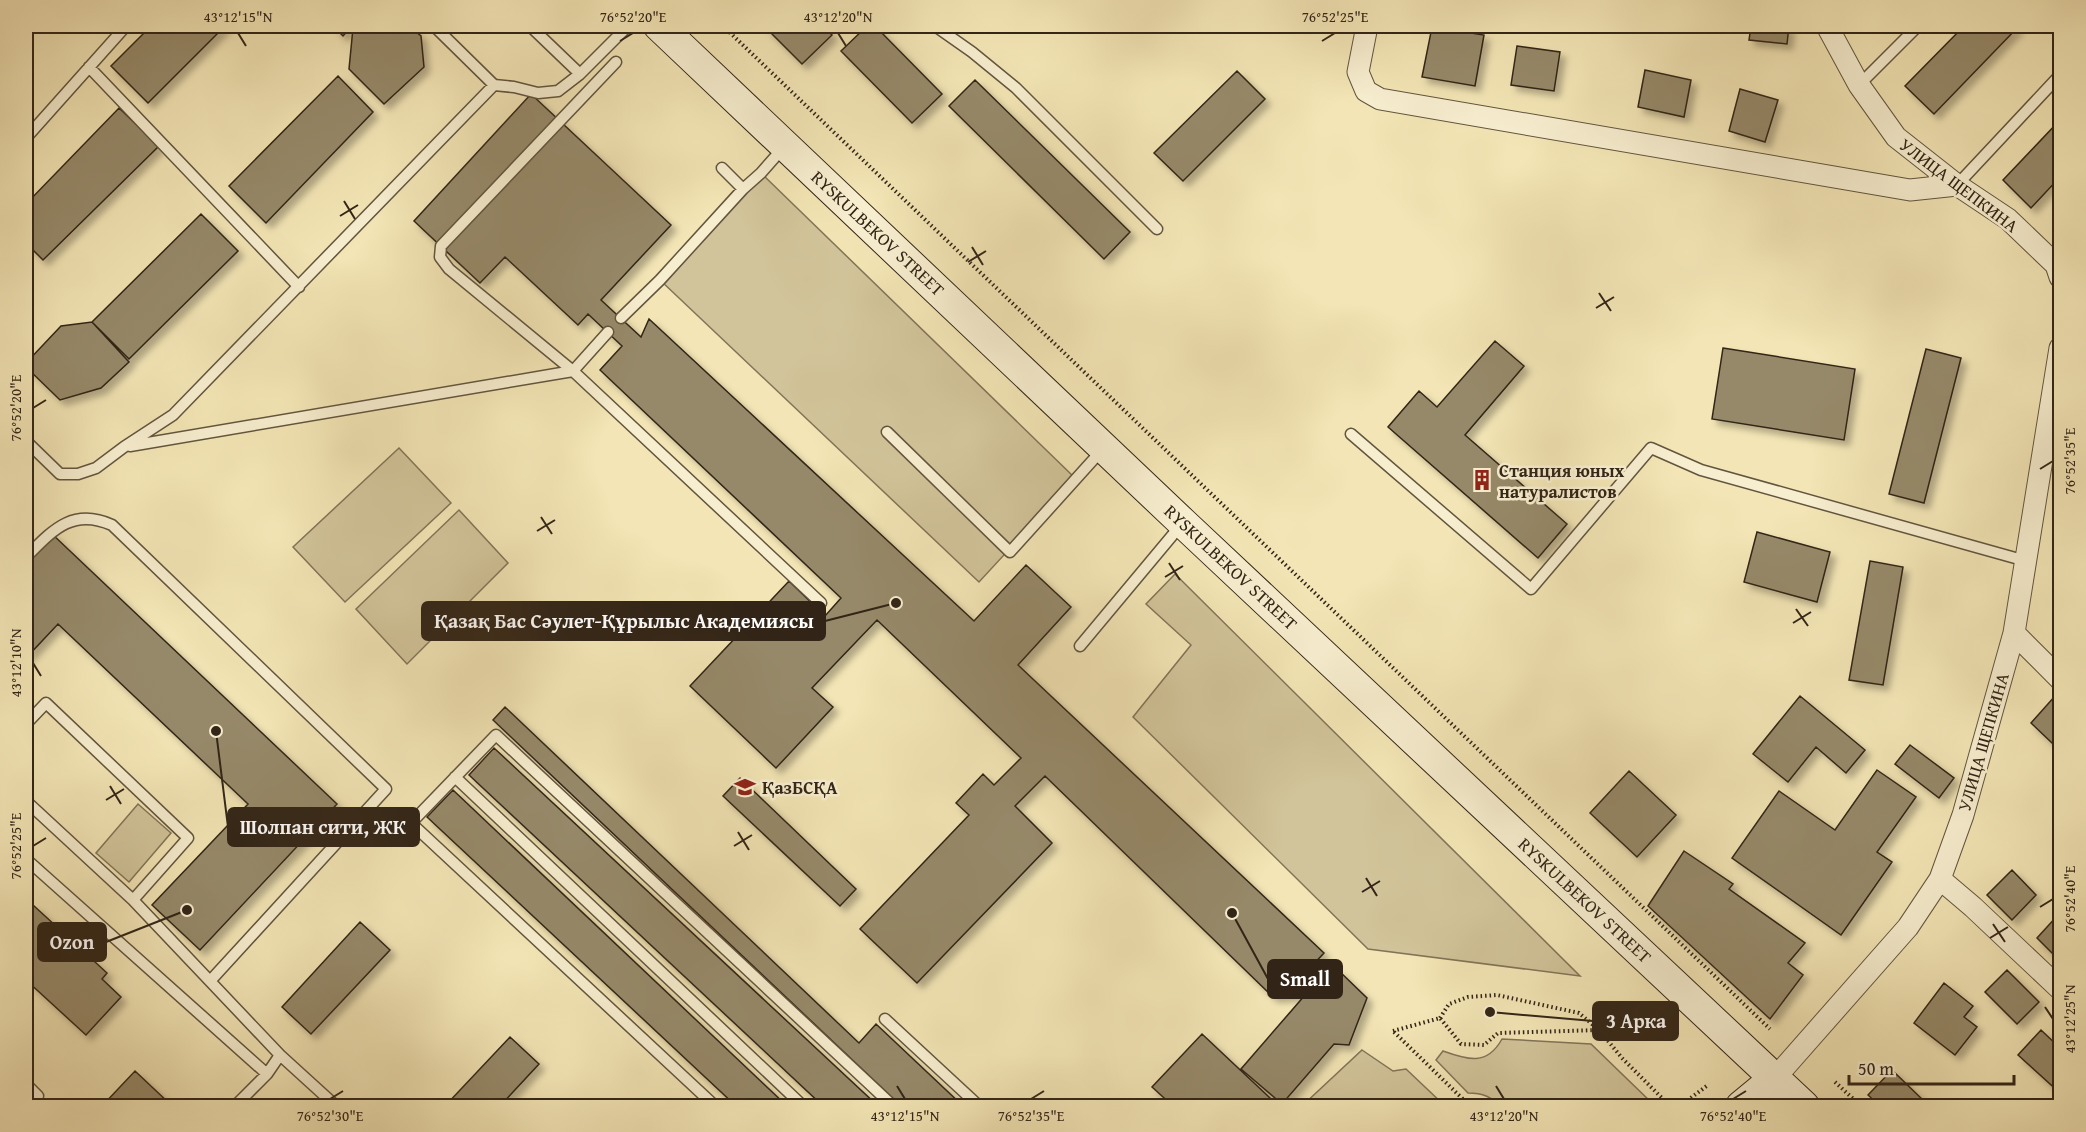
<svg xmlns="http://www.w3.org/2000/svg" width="2086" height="1132" font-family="'Gentium Book Plus',serif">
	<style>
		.green { fill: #d2c49a; stroke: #827458; stroke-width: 1.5 }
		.building { fill: #968969; stroke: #322517; stroke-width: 1.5; filter: url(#shadow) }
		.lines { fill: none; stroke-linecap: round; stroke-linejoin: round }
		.lane-casing { stroke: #62553e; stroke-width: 13 }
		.street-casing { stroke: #62553e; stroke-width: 23 }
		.secondary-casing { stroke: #322517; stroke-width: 32 }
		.path { stroke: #322517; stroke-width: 4; stroke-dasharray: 1.5 3; stroke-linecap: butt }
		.lane { stroke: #f7eecf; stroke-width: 10 }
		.street { stroke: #f7eecf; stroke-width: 21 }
		.secondary { stroke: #f7eecf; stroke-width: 30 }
		.ticks { fill: none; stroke: #322517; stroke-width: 2 }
		.labels { text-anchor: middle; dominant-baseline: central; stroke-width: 5; stroke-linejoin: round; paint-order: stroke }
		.street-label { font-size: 18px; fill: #322517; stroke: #f7eecf }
		.poi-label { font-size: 18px; font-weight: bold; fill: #322517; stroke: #f7eecf; text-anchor: start }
		.leader { fill: none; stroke: #322517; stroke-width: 2 }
		.callout-dot { fill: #322517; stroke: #f7eecf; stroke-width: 2 }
		.callout { fill: #322517; stroke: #322517; stroke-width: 2 }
		.callout-label { font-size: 20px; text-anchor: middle; font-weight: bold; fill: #fff }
		.neatline { fill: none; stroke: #322517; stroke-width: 2 }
		.ticks-label { font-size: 15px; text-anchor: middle; fill: #322517 }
	</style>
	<defs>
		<filter id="shadow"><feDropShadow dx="5.5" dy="5.5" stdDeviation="3" flood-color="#0004"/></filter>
	</defs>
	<rect width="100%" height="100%" fill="#f3e5b5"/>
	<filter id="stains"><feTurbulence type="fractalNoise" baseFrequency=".00333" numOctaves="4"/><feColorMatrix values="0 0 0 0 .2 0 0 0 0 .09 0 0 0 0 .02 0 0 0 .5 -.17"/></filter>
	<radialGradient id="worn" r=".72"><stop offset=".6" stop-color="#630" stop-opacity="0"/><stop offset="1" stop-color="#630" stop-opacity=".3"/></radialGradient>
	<path class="green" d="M761,173l314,305 -96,104 -319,-302z
		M399,448l52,55 -106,99 -52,-55z
		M459,510l49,53 -101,101 -51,-55z
		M1175,574l405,402 -212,-27 -235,-232 58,-72 -45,-41z
		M138,804l33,29 -42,49 -33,-29z
		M1502,1039l89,5 64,62h-156c-7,-10 -18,-13 -31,-13l-32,-33 7,-9c25,9 44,15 59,-12z
		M1362,1050l31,21 13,-2 39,37h-143z"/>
	<path class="building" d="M151,26h74l-77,77 -37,-37z
		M333,26h19l-9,10z
		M356,26h53l12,10 3,31 -40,37 -35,-35 4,-41z
		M764,26h59l9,9 -30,29z
		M867,26h8l67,68 -30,29 -71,-72z
		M1751,26h38l-2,18 -38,-4z
		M1964,26h55l-85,88 -29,-28z
		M1432,27l52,8 -9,51 -53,-9z
		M1517,46l43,6 -6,39 -43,-6z
		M1645,70l46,10 -7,37 -46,-10z
		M1237,71l28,28 -82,82 -29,-28z
		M338,76l35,36 -107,111 -37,-37z
		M975,80l155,152 -26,27 -155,-153z
		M1740,89l38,11 -13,42 -36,-11z
		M531,94l140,131 -70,75 40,37 8,-18 325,302 52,-56 45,42 -53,58 306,288 -17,18 15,14 15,-16 30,29 -18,47 -15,-1 -52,60 -41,-35 64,-74 -32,2 -228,-221 -30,30 37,37 -135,140 -57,-54 109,-114 -13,-12 27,-29 11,11 27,-27 -144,-138 -65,68 21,19 -57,61 -86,-82 99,-105 36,35 16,-18 -241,-228 22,-24 -34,-32 -10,11 -73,-68 -25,26 -66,-62z
		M119,108l40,38 -116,114 -17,-17v-39z
		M2060,120v57l-29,31 -28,-28z
		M201,214l37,37 -109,108 -37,-37z
		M92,322l37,40 -28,26 -41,12 -34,-33v-4l35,-37z
		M1495,341l29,25 -59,69 102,89 -29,34 -150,-131 31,-36 18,16z
		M1723,348l132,21 -11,71 -132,-21z
		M1926,349l35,9 -37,145 -35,-9z
		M1757,532l73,20 -13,50 -73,-20z
		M51,533l286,271 -137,146 -48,-45 96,-101 -190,-180 -32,34v-98z
		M1870,561l33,6 -20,118 -34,-5z
		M1800,696l65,54 -19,23 -30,-26 -28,35 -35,-28z
		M2055,696l5,5v33l-8,9 -21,-20z
		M505,707l354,336 17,-19 87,82h-62l-408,-386z
		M1910,745l44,33 -15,20 -44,-34z
		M494,748l384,358h-55l-354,-331z
		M1877,770l39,27 -39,55 15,10 -51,73 -109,-77 47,-67 56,39z
		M1629,771l47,44 -39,42 -47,-44z
		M740,778l116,111 -16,17 -117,-110z
		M453,790l334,316h-51l-309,-289z
		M1684,851l49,33 -4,5 76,54 -17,20 15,12 -33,44 -122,-113z
		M2012,870l24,25 -24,25 -25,-25z
		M33,905l74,68 -5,6 19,18 -35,38 -60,-55v-67z
		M2057,916l3,3v42l-23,-23z
		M360,922l30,28 -79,84 -29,-27z
		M2007,970l32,32 -22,22 -32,-32z
		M1944,983l29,23 -9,11 13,10 -22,28 -41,-32z
		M2041,1030l19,18v45l-42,-38z
		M1202,1034l68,64 -8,8h-89l-21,-19z
		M510,1037l29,27 -39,42h-55z
		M1892,1070l34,33 -3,3h-43l-12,-11z
		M135,1071l35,33 -2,2h-66z"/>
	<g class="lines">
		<defs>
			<path id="lane" d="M530,26l50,48
				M935,26l37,26 44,36 141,141
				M89,67l210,220
				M494,85l20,2 24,6 20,-2 22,-17 48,-48
				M1859,85l59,-59
				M26,138l100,-112
				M722,168l21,21
				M1957,185l103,-110
				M621,318l39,-38 83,-91 18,-16 22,-25
				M608,332l-35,39 248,232
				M573,371l-124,-102 -9,-12 1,-11 175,-184
				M887,432l123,120 92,-102
				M1351,434l180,155 120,-141 50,22 325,91
				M26,441l34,33h18l18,-6 28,-21 49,-32 321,-330 -60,-59
				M130,446l443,-75
				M26,557c26,-26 46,-50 86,-32l274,264 -175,191
				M1080,646l101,-121
				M26,724l20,-21 142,135 -55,62
				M455,777l348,329
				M26,801l107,99 147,155
				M26,859l241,215
				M885,1019l94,87
				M26,1084l12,12
				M235,1106l32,-32 13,-19 56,51
				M715,1106l-304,-283 85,-88 397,371"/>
			<path id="street" d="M1367,26l-9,46 8,19 14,8 530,91 47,-5
				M1827,26l32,59 37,52 61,48 51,34 48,46 4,12
				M2014,633l46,46
				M1940,879l33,28 87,82
				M1775,1078l133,-151 32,-48 23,-64 51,-182 46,-285"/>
			<path id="secondary" d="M659,26l524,497 621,583
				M1741,1106l34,-28"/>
		</defs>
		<use href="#lane" class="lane-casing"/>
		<use href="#street" class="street-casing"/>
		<use href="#secondary" class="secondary-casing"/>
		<path class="path" d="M723,26l1047,1003
			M1440,1018l9,-14 19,-7 29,-2 82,18 20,17
			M1393,1031l47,-13 21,26 23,1 14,-12 101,-3 23,28 48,48
			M1394,1032l76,74
			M1835,1082l26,24
			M1680,1106l28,-21"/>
		<use href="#lane" class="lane"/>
		<use href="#street" class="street"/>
		<use href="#secondary" class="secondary"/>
	</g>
	<path class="ticks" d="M238,33l8,13M838,33l8,13M620,41l13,-8M1322,41l13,-8M344,201l11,18M340,216l18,-11M972,247l11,18M968,262l18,-11M1599,293l12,18M1596,308l18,-11M33,408l13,-8M2040,469l13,-8M541,517l11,17M537,531l18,-11M1169,563l11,17M1165,577l18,-11M1796,609l12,17M1793,623l18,-11M33,663l8,13M110,786l11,18M106,800l18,-11M738,832l11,18M33,846l13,-8M734,846l18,-11M1366,878l11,18M1362,892l18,-11M2040,907l13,-8M1993,924l12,18M1990,938l18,-11M2045,1007l8,12M897,1086l8,13M1496,1086l8,13M330,1099l13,-8M1031,1099l13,-8M1733,1099l13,-8"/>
	<defs>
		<symbol id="building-bare" viewBox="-9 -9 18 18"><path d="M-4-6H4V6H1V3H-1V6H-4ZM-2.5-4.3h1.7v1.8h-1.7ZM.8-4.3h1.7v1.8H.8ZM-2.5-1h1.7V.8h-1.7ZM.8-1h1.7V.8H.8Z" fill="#8f2418" stroke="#f7eecf" stroke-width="2.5" paint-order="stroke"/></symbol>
		<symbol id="university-bare" viewBox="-9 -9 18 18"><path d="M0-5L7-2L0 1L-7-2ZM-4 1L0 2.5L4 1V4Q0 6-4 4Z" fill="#8f2418" stroke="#f7eecf" stroke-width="2.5" paint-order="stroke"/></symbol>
	</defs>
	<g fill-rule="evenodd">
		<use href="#building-bare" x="1467" y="465" width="30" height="30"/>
		<use href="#university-bare" x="730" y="772" width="30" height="30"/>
	</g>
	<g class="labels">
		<g class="street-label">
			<text transform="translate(1959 185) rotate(37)">УЛИЦА ЩЕПКИНА</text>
			<text transform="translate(878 233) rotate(43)">RYSKULBEKOV STREET</text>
			<text transform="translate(1231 567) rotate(43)">RYSKULBEKOV STREET</text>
			<text transform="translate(1983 742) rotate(-74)">УЛИЦА ЩЕПКИНА</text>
			<text transform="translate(1585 900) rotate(43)">RYSKULBEKOV STREET</text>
		</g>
		<g class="poi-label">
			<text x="1499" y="470">Станция юных<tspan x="1499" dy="21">натуралистов</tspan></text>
			<text x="762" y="787">ҚазБСҚА</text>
		</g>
	</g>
	<path class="leader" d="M896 603L825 621M216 731L228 827M187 910L106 942M1232 913L1268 979M1490 1012L1593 1021"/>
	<g class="callout-dot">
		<circle cx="896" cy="603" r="6"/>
		<circle cx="216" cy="731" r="6"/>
		<circle cx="187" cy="910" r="6"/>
		<circle cx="1232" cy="913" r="6"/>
		<circle cx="1490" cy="1012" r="6"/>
	</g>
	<g class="callout">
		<rect x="422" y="602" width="403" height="38" rx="6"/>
		<rect x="228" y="808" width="191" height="38" rx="6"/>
		<rect x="38" y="923" width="68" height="38" rx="6"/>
		<rect x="1268" y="960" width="74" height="38" rx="6"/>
		<rect x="1593" y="1002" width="85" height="38" rx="6"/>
	</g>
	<g class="callout-label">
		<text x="624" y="628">Қазақ Бас Сәулет-Құрылыс Академиясы</text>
		<text x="323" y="834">Шолпан сити, ЖК</text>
		<text x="72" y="949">Ozon</text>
		<text x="1305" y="986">Small</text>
		<text x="1636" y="1028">3 Арка</text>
	</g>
	<rect width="2086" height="1132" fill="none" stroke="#f3e5b5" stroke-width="66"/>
	<path d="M1849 1075v9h165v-9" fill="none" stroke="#322517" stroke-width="3"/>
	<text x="1858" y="1075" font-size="18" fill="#322517" stroke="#f7eecf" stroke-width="4.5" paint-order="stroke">50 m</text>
	<rect x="33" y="33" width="2020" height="1066" class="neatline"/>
	<g class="ticks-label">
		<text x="238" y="22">43°12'15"N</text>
		<text x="633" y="22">76°52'20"E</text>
		<text x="838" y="22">43°12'20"N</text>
		<text x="1335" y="22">76°52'25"E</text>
		<text transform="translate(16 408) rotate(-90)" y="5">76°52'20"E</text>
		<text transform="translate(2070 461) rotate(-90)" y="5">76°52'35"E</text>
		<text transform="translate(16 663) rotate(-90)" y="5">43°12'10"N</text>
		<text transform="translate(16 846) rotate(-90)" y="5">76°52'25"E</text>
		<text transform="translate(2070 899) rotate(-90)" y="5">76°52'40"E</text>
		<text transform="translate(2070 1019) rotate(-90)" y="5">43°12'25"N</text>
		<text x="330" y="1121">76°52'30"E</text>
		<text x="905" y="1121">43°12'15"N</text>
		<text x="1031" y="1121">76°52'35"E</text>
		<text x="1504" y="1121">43°12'20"N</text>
		<text x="1733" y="1121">76°52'40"E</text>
	</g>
	<rect width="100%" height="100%" filter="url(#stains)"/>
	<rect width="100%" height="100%" fill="url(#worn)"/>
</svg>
